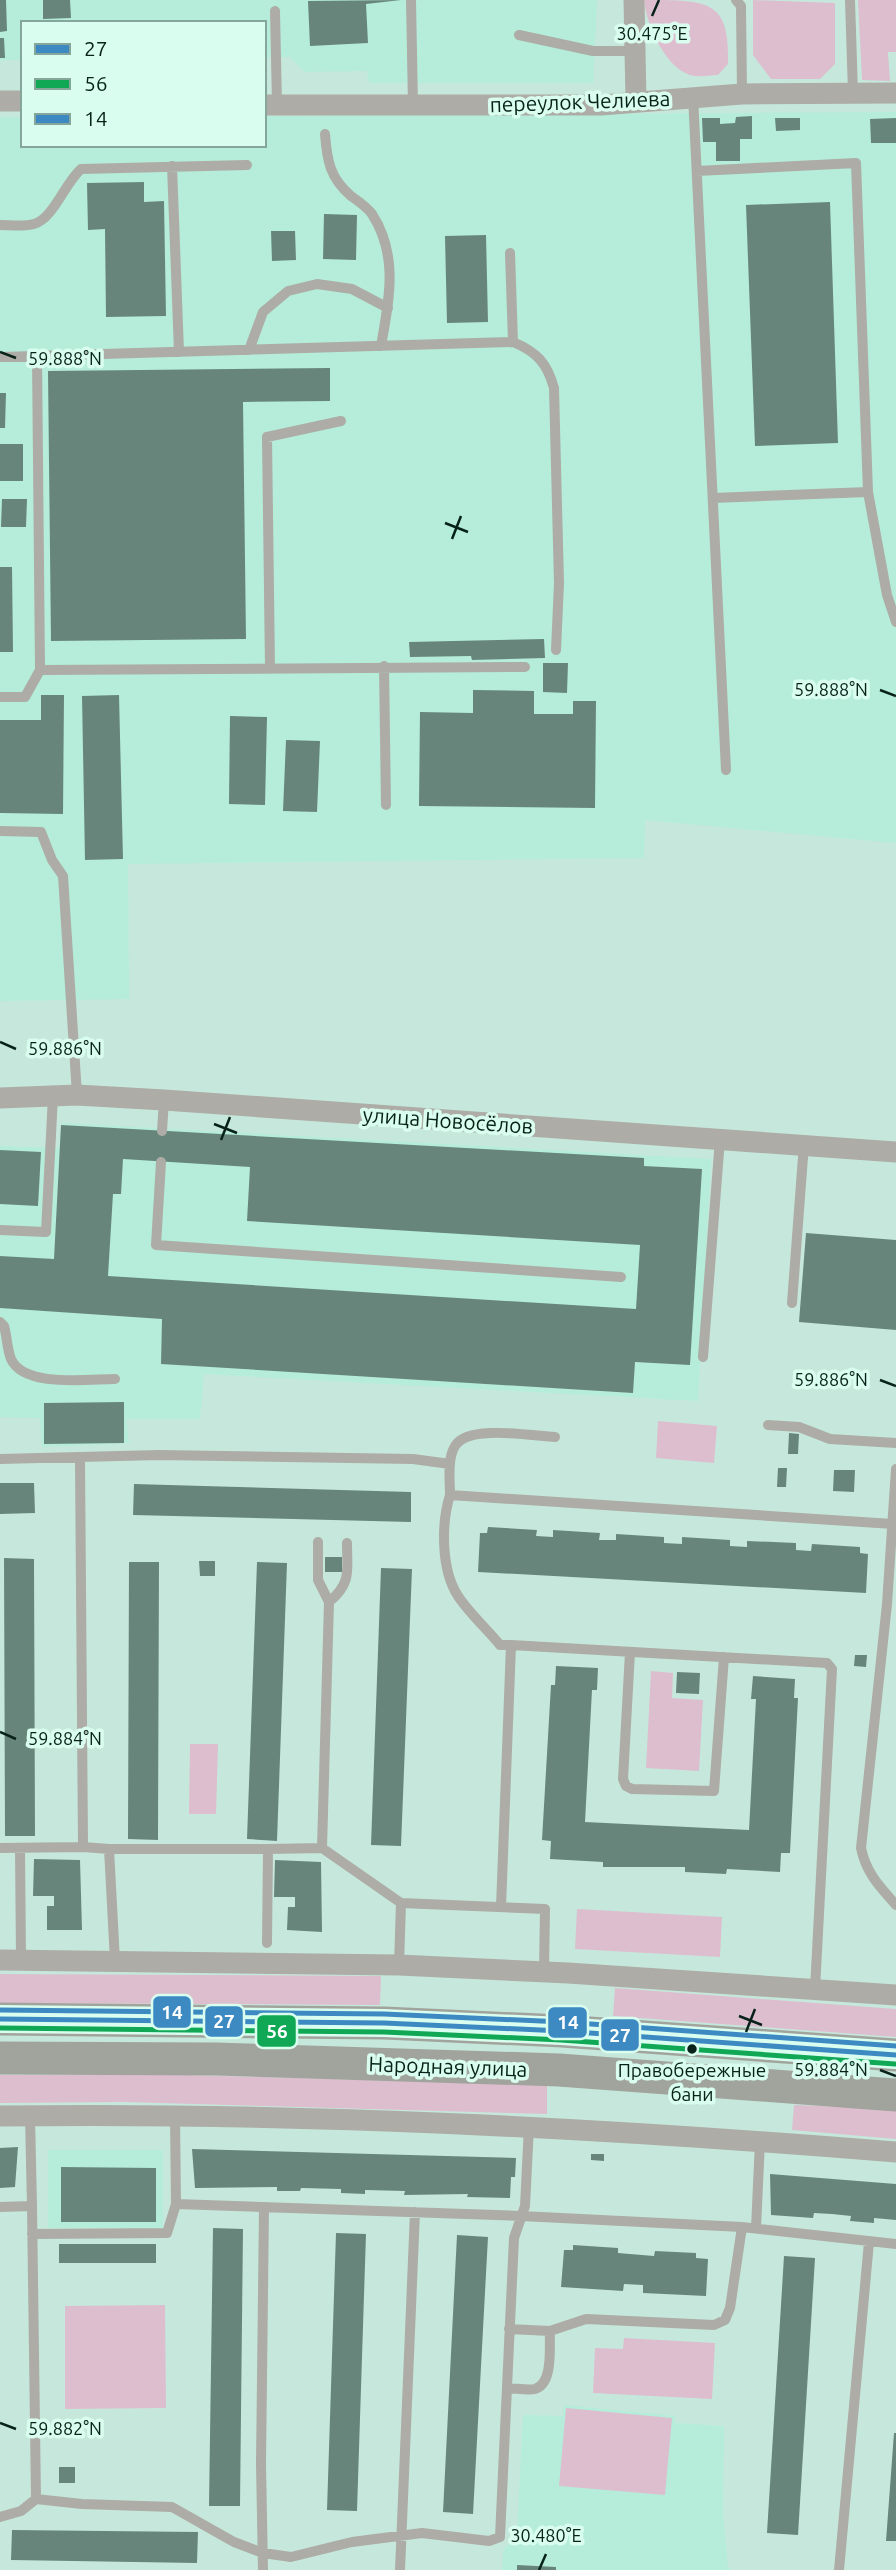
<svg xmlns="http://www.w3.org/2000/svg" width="896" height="2570" font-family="Ubuntu,sans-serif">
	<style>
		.built { fill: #b5edda }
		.green { fill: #ddbece }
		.building { fill: #68857c; fill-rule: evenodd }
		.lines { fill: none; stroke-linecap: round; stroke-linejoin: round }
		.service { stroke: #adaca6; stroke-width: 10 }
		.minor { stroke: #adaca6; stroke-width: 21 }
		.primary { stroke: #a1a49c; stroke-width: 33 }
		.bus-1-casing { stroke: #d9fef0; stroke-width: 10 }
		.bus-2-casing { stroke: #d9fef0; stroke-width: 10 }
		.bus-3-casing { stroke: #d9fef0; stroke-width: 10 }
		.bus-1 { stroke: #3d8ac2; stroke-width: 5 }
		.bus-2 { stroke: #10a855; stroke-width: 5 }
		.bus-3 { stroke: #3d8ac2; stroke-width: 5 }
		.ticks { fill: none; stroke: #08221a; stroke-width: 2.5 }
		.bus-dot { fill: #08221a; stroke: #d9fef0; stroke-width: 2.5 }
		.labels { text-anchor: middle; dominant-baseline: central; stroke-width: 7; stroke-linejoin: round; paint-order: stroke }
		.bus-label { font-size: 19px; fill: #08221a; stroke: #d9fef0 }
		.street-label { font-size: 21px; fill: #08221a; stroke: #d9fef0 }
		.ticks-label { font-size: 18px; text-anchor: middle; fill: #08221a; stroke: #d9fef0; stroke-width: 7; stroke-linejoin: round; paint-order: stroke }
		.line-badge { stroke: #d9fef0; stroke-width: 2.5 }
		.badge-label { font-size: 19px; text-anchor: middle; font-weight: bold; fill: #fff }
	</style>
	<rect width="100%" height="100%" fill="#c6e8dc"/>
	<path class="built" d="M0,0h65l1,23h-43v37h-23z
		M67,0h530l-4,83h-224l-2,-12 -62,1 -15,-15h-26v-34h-197z
		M896,112v731l-251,-23 -1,38 -516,6 1,135 -129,2v-884h23v28h241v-29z
		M62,1123l649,36 -13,242 -494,-27 -4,45h-74l3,24 -87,4 -2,-29 -40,-1v-271l59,2z
		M48,2150h115v78h-115z
		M564,2405l111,11v7l49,3 -1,90 5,51 3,3h-229l1,-19 14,-17 6,-119 40,1z"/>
	<path class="green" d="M644,0c65,0 86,0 84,64l-10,11c-7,0 -15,2 -23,1 -28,-3 -49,-52 -51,-76z
		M753,0l82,3v61l-15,15h-49l-18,-24z
		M858,0h38v52h-8l2,29 -28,-1z
		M658,1421l59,5 -3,37 -58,-5z
		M651,1671l22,2 -1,25 31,2 -4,71 -53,-3z
		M190,1744h28l-2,70h-27z
		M577,1909l145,8 -2,40 -145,-8z
		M0,1974l381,2 -1,29 -380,-2z
		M615,1988l281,21v28l-283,-21z
		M0,2075h187l360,10v29l-423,-12 -124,1z
		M794,2105l102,4v30l-104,-9z
		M165,2305l1,103 -101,1v-103z
		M624,2338l91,5 -3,56 -119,-6 2,-45 28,1z
		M566,2408l106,10 -7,77 -106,-9z"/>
	<path class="building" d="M0,0h6l1,31 -7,1z
		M43,0h27l1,18 -28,1z
		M401,0l-35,4 2,39 -58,3 -2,-45z
		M0,38h4l1,20h-5z
		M752,116v23h-12v22h-24v-19h-13l-1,-24h18v6l15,-1 1,-6z
		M775,118h25v12l-24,1z
		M896,118v25h-25l-1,-24z
		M144,182v20l20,-1 2,115 -60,1 -1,-88 -17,1 -1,-47z
		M830,202l8,241 -83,3 -9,-241z
		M324,214l33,1 -1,45 -33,-1z
		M271,231h24l1,29 -24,1z
		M486,235l2,87 -41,1 -2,-87z
		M330,368v33l-87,1 3,237 -195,2 -3,-270z
		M0,393h6l-1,35h-5z
		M0,444h23v37h-23z
		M2,499h25l-1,28h-25z
		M0,567h12l1,85h-13z
		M544,639l1,19 -73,2 -1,-4 -61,1 -1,-15z
		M543,663h25l-1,30 -24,-1z
		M473,690l61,1v23h39v-13h23l-1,107 -176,-2 1,-94 53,1z
		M41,695h23l-1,119 -63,-1v-93h41z
		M119,695l4,164 -38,1 -3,-164z
		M230,716l37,1 -2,88 -36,-1z
		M286,740l34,1 -3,71 -34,-1z
		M61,1125l583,33v8l58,3 -12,196 -55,-3 -2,31 -472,-29 1,-45 -162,-11v-52l54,3zM123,1159l127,8 -3,54 393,24 -4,64 -528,-33 5,-82h8z
		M0,1150l41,2 -3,54 -38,-2z
		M806,1233l90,7v90l-97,-8z
		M124,1402v41l-80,1v-41z
		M789,1433l10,1 -1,20h-10z
		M778,1468h9l-1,19h-9z
		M834,1470h21l-1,22 -21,-1z
		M0,1483h34l1,30 -35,1z
		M134,1484l277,8v30l-278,-7z
		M488,1527l49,3 -1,6 17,1v-7l47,3 -1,7h17v-6l48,3v6l18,1v-7l48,3v6l17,1v-6l49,2v7l15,1 1,-7 48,3v6l8,1 -2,39 -388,-21 2,-39h7z
		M325,1557h17v15h-17z
		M4,1558l30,1 1,277h-30z
		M199,1561h16v15h-15z
		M129,1562h30l-1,278 -30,-1z
		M257,1562l30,1 -10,278 -30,-2z
		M381,1568l31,1 -11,277 -30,-1z
		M855,1655h12l-1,12 -12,-1z
		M556,1666l42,2 -1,22h-5l-7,132 164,8 7,-131h-5l2,-23 42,3 -1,19h4l-8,155h-9l-1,19 -53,-3 -1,5 -41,-2v-5h-82v-5l-53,-3 1,-18 -9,-1 9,-155h4z
		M677,1672l23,1 -1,21 -23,-1z
		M34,1859l46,1 2,70h-35v-24h7v-10h-21z
		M275,1860l46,2 1,70 -35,-2 1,-23h7v-10h-21z
		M18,2147l-3,40 -15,1v-40z
		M192,2149l324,9 -1,19h-4l-1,21 -43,-1 1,-3 -64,1 1,-4 -40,-1v4l-24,-1v-4l-40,-1 -1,3h-23v-4l-82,1z
		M591,2154h13v7l-13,-1z
		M61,2167l95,1v54h-95z
		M770,2174l126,10v36l-22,-2v5l-24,-2 1,-5 -19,-2 -18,-1 -1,5 -42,-3z
		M213,2228l30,1 -3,277h-31z
		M336,2233l30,1 -9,277 -30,-1z
		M457,2235l31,2 -15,277 -30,-2z
		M59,2244h97v19h-97z
		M573,2245l45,3v5l36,3 1,-5 41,2v5l12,1 -2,37 -63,-3v-8l-19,-1 -1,7 -62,-4 3,-37h9z
		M784,2256l31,2 -17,277 -31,-2z
		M894,2433h2v108h-10z
		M59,2467h16v16h-16z
		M12,2530l186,2 -1,31 -186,-3z
		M517,2565l39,2v3h-39z"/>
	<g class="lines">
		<path class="service" d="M411,0l2,106
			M736,0l5,6 1,88
			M850,0l3,93
			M275,11l2,94
			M519,35l74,16h42
			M693,96l33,674
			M325,134c2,27 5,44 26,62 7,5 16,11 21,18 27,42 17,86 9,132
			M172,166l7,186
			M697,171l159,-8 12,329 19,103 9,27
			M0,225c10,0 24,2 34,-1 19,-5 31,-41 47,-55l166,-4
			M510,253l3,89
			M249,350l14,-38 25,-21 29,-7 35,5 36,19
			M37,356l3,314 485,-3
			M0,357l513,-15c24,10 34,21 41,46l5,195 -3,67
			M713,498l155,-6
			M384,666l2,139
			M270,668l-3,-231 74,-16
			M0,697h25l15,-27
			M0,831l41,1 11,28 11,16 14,219
			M162,1131l2,-31
			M161,1162l-5,83 465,32
			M0,1230l46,2 7,-136
			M792,1303l12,-159
			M0,1322l4,4c3,10 3,23 7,33 13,29 77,20 104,20
			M703,1357l17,-218
			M768,1425l31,2 31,12 66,4
			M0,1459l159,-4 254,4 37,5
			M80,1459l3,388 26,2 6,112
			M896,1469l-9,135 -26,244c5,25 19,39 35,57
			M450,1495c0,-14 -3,-36 5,-49 13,-22 77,-10 100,-9
			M318,1542v38l11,22 -7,246 79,55 144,6 -1,63
			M329,1602c23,-19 18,-32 18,-59
			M511,1645l316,18 5,6 -17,320
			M630,1652l-7,127 3,7 6,3 82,2 10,-134
			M0,1848l83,-1
			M20,1848l1,112
			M109,1849h159
			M501,1907l10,-262h-11c-13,-16 -31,-32 -42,-49 -17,-26 -17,-72 -8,-101l443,29
			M267,1943l1,-94 54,-1
			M399,1965l2,-62
			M176,2204l345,12 221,11 154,17
			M32,2206l4,293 46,5 90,3 62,35 29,11 28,4 61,-15 70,-9 67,8 11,-4 14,-299 11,-32 4,-80
			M0,2207l32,-1 -2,-90
			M756,2228l4,-87
			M32,2234l135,-1 9,-29 -1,-88
			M550,2331l36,-12 128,6 11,-5 5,-12 12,-81
			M507,2388c8,0 21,3 28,1 19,-6 14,-43 15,-58l-41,-2
			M0,2517l21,-6 15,-12
			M263,2570l-2,-106 3,-257
			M400,2570l15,-358
			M839,2570l30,-328"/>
		<path class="minor" d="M634,0l2,101
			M0,101h23
			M264,105h337l141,-11 154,-1
			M0,1098l77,-3 87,5 732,52
			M0,1960l399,5 169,8 328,22
			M0,2116c299,-4 598,12 896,36"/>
		<path class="primary" d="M0,2019l384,4 178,8 334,24
			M0,2058l216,1 343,11 337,25"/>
		<defs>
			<path id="bus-1" d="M0,2019l384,4 178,8 334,24"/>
			<path id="bus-2" d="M0,2028l384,4 177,8 334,24"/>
			<path id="bus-3" d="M0,2010l384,4 179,8 333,24"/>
		</defs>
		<use href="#bus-1" class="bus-1-casing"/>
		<use href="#bus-2" class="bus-2-casing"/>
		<use href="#bus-3" class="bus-3-casing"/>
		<use href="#bus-1" class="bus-1"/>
		<use href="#bus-2" class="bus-2"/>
		<use href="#bus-3" class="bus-3"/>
	</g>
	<path class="ticks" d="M652,16l7,-16M0,352l16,6M445,523l23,9M452,539l9,-23M880,690l16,6M0,1042l16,7M214,1124l23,9M221,1140l9,-23M880,1380l16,6M0,1732l16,7M739,2016l23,9M746,2032l9,-23M880,2070l16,6M0,2423l16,6M539,2570l7,-16"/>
	<circle class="bus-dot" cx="692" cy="2049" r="6"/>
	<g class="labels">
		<g class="bus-label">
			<text x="692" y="2070">Правобережные<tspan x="692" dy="24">бани</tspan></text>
		</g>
		<g class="street-label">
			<text transform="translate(580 101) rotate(-2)">переулок Челиева</text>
			<text transform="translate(448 1120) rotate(4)">улица Новосёлов</text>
			<text transform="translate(448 2066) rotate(2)">Народная улица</text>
		</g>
	</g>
	<g class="ticks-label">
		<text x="652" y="40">30.475°E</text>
		<text x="65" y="365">59.888°N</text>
		<text x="831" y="696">59.888°N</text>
		<text x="65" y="1055">59.886°N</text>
		<text x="831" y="1386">59.886°N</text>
		<text x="65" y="1745">59.884°N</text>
		<text x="831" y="2076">59.884°N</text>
		<text x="65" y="2435">59.882°N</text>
		<text x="546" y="2542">30.480°E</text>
	</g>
	<g class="line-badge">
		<rect x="152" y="1995" width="40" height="34" rx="7" fill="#3d8ac2"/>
		<rect x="204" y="2005" width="40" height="33" rx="7" fill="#3d8ac2"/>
		<rect x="547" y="2006" width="41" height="33" rx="7" fill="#3d8ac2"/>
		<rect x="256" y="2014" width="41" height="34" rx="7" fill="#10a855"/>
		<rect x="600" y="2018" width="40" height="34" rx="7" fill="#3d8ac2"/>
	</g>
	<g class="badge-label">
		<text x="172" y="2019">14</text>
		<text x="224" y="2028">27</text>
		<text x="568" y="2029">14</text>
		<text x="277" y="2038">56</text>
		<text x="620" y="2042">27</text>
	</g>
	<rect x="21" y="21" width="245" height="126" fill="#d9fef0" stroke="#85a69a" stroke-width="2"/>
	<rect x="35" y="44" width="35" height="10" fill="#3d8ac2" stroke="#85a69a" stroke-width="2"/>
	<text x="84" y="56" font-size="21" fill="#08221a">27</text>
	<rect x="35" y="79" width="35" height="10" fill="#10a855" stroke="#85a69a" stroke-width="2"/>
	<text x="84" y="91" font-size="21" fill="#08221a">56</text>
	<rect x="35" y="114" width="35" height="10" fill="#3d8ac2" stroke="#85a69a" stroke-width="2"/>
	<text x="84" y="126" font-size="21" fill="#08221a">14</text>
</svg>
